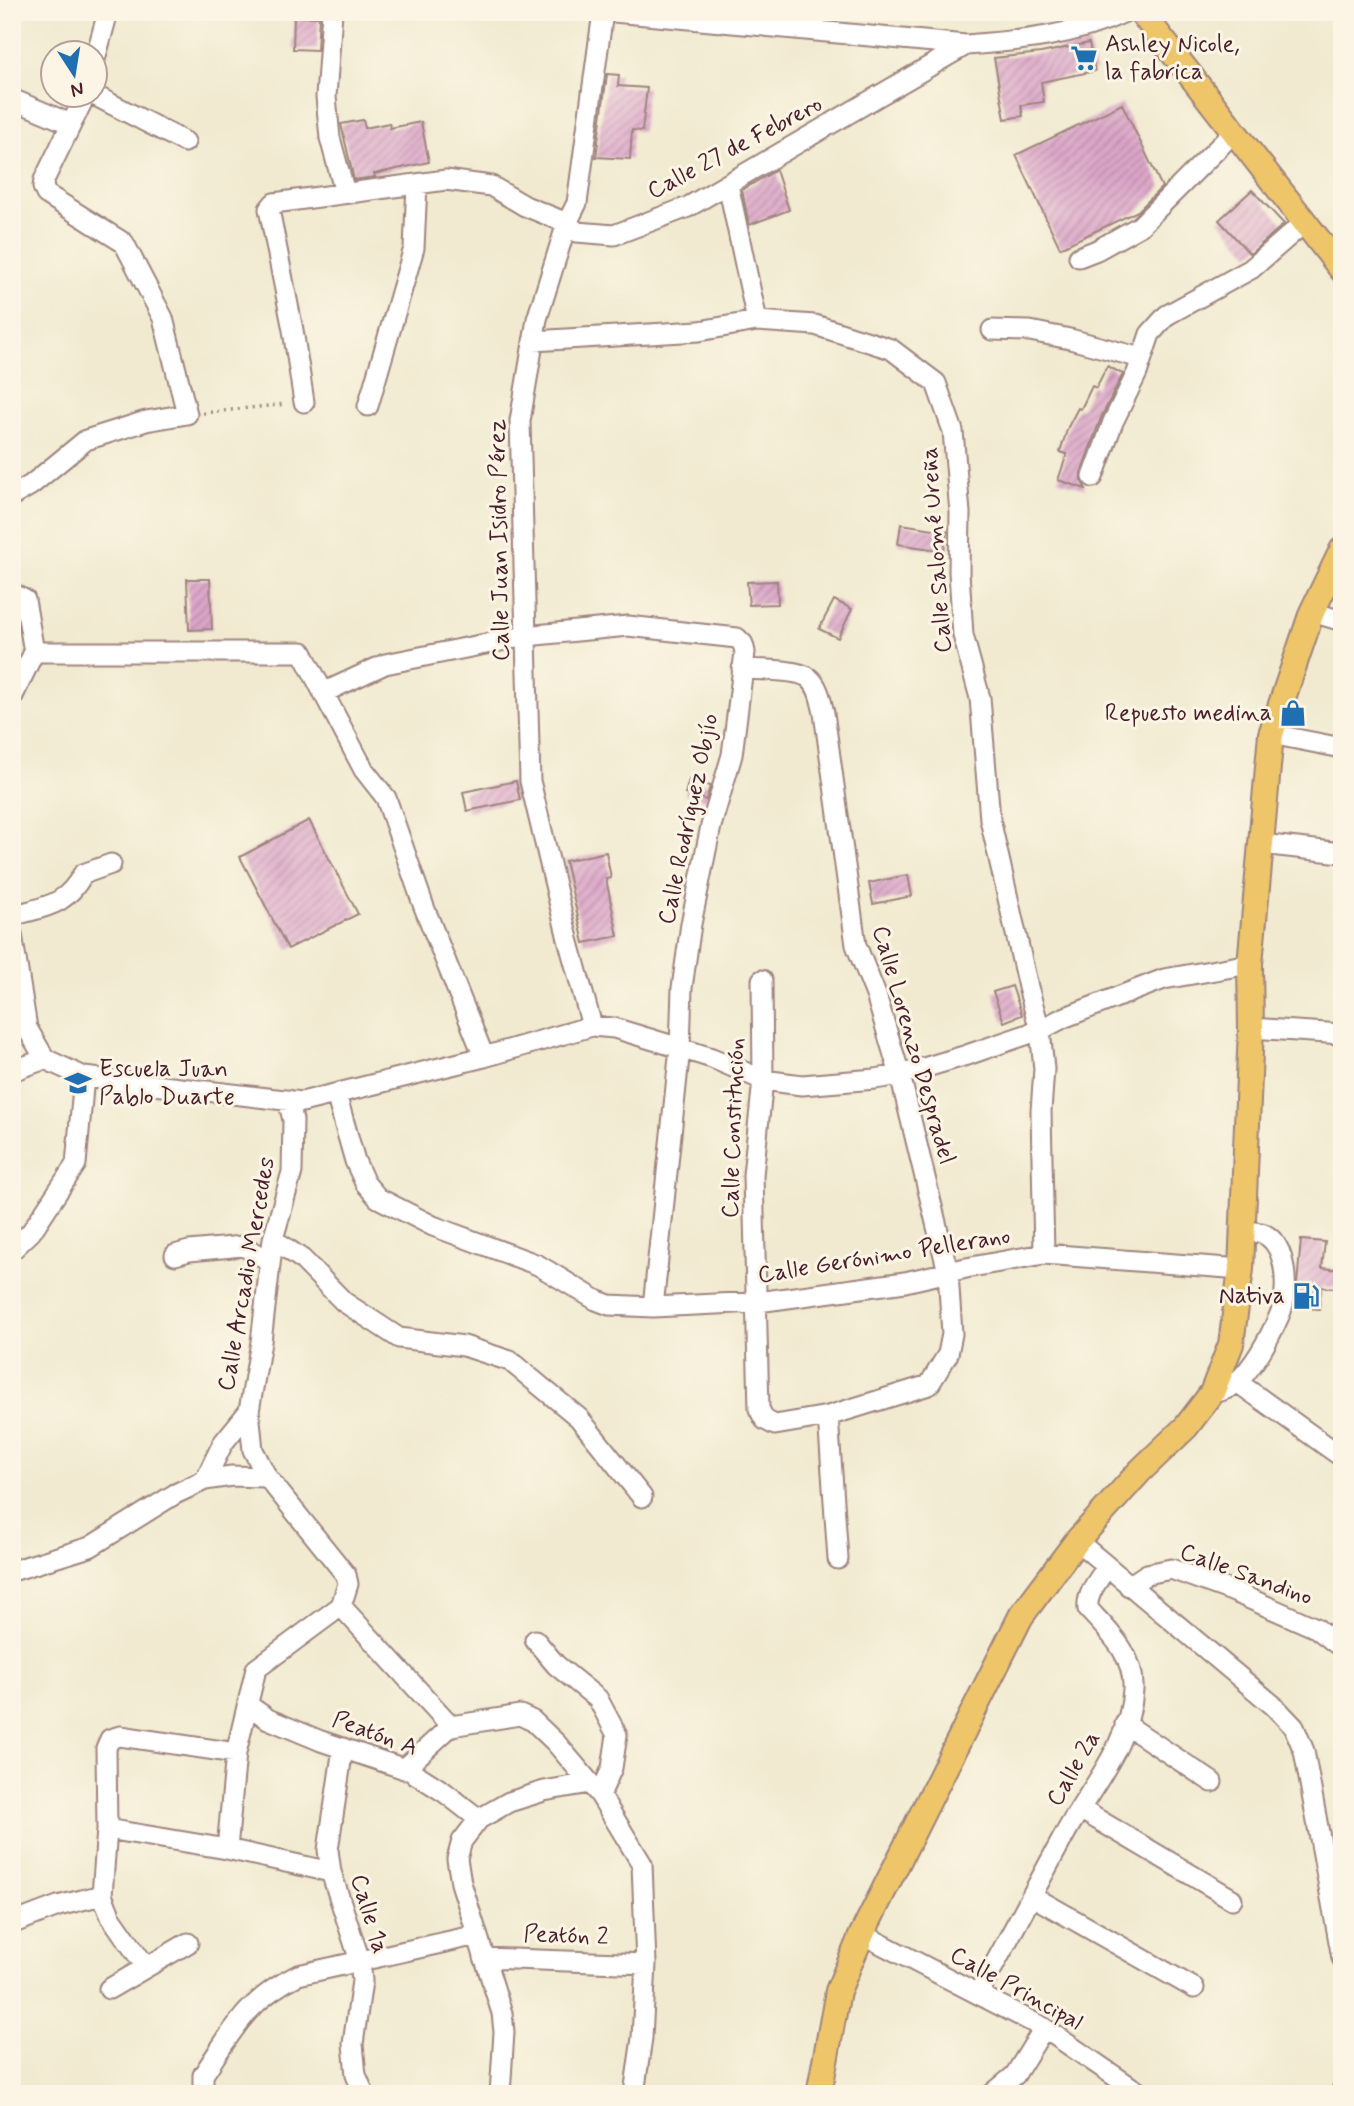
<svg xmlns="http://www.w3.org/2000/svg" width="1354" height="2106" font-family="Mynerve,sans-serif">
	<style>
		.building { fill: url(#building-hatch) }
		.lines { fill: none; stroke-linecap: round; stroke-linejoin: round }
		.minor-casing { stroke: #9e847e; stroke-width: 23 }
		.major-casing { stroke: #9e847e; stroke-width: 28 }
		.path { stroke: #9e847e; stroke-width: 3.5; stroke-dasharray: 2 5; stroke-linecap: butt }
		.minor { stroke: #fff; stroke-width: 19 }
		.major { stroke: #eec569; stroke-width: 24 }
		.labels { text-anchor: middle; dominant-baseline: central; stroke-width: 6; stroke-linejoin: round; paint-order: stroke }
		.poi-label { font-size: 24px; fill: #4a1f2b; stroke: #fcf5e5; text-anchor: start }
		.street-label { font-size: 24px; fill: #4a1f2b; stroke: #fcf5e5 }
	</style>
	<defs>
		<pattern id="building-hatch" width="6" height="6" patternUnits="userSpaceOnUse" patternTransform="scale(1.75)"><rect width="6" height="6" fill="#dca6c9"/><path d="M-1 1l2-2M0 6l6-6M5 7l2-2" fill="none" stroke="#b487a3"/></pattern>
	</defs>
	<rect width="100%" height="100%" fill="#fcf5e5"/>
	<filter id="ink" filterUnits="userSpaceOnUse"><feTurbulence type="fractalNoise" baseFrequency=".0143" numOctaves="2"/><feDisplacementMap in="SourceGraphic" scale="14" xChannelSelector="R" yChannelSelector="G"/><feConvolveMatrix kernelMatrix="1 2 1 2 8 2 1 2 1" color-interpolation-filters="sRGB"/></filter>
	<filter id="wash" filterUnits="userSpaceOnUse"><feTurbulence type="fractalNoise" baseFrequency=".00686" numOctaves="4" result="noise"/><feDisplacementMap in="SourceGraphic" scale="28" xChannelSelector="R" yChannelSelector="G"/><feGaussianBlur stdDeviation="1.57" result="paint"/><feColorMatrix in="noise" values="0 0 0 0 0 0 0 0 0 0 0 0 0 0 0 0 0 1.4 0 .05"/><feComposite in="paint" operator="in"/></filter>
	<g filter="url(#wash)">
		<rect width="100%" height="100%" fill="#f1ead0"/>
		<g id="blocks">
			<path class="building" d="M294,16l25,1 -2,33 -24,-1z
				M1089,43l6,28 -54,11 3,20 -23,3 2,11 -18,3 -11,-61 47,-5z
				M607,74l12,1 -1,11 29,2 -5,43 -10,-1 -2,29 -34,-2z
				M1122,104l40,83 -24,24 -78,37 -44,-93z
				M363,120l2,8 24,-5 1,5 31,-6 8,40 -55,12 1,3 -21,3 -13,-56z
				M776,170l13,40 -40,15 -7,-35z
				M1252,190l32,34 -34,30 -31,-34z
				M1107,366l16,8 -22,44 -20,55v7l5,9 -28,-9 9,-26 -7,-2 8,-25 10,-19 3,1 11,-23 4,2z
				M901,524l46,7 -3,20 -46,-7z
				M187,579h23l2,50 -23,1z
				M777,581l1,23 -29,1 -2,-23z
				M834,600l18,9 -14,29 -19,-9z
				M689,780l21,6 -4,14 -21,-6z
				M516,781l4,19 -53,11 -4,-19z
				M309,820l49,94 -70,35 -48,-92z
				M606,852l5,26 -5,1 12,57 -34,7 -19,-82z
				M908,875l4,21 -39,8 -4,-21z
				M1012,986l10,29 -18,7 -11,-30z
				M1301,1240l24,2 -3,26 20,2v19l-21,-2 -2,22 -24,-2z"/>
		</g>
	</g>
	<g filter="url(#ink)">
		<use href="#blocks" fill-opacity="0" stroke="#9e847e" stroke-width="2"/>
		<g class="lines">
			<defs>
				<path id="minor" d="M332,12l-6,85 4,41 15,55
					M614,12l352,33c54,-4 109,-9 159,-33
					M94,63l14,-51
					M92,94l93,48
					M12,99l59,25
					M728,184l29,137
					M1079,257l18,-7 43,-24 94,-94
					M992,330l38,1 40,8 71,19
					M533,341l166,-10 58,-10 58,4 76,24 45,34 17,48 7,82 -1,59 4,63 17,63 10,121 38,168 12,43 4,39 -3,42 3,143
					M304,402l-11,-72 -24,-121 5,-6 172,-23 45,6 34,20 42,17 10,9 37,3 74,-28 278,-162
					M368,406l46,-158 3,-64
					M1093,477l20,-55 24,-49 13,-39 17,-19 84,-46 54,-47
					M12,496l19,-11 55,-45 60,-19 41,-7 -24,-96 -39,-75 -78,-49 -3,-7 1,-7 42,-86
					M12,593l13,7 9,52 -22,46
					M1312,612l30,9
					M34,652h268l62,118 22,28 38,109 60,150
					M742,669c15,1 56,0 67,9 10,8 12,23 15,35l32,232 20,50 24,80 48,197 4,62 -4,20 -19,31 -101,31 -53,9 -10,-5 -6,-11 -6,-234 10,-95 -1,-100
					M325,692l60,-28 141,-28 102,-10 109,12 6,6 2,8 -13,103 -21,71 -20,98 -9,64 -2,60 -27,259
					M1271,734l71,14
					M1261,844l81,9
					M12,916c33,-10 53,-9 71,-42l28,-10
					M12,934l15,94 18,31 39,18 218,25 182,-45 108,-31 22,2 66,20 32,10 51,22 39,5 73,-6 25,-4 67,-20 73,-25 23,-12 101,-39 86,-15
					M592,1026l-24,-87 -38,-158 -10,-360 17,-102 30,-96 10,-20 26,-191
					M1251,1028l91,6
					M12,1071l33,-12
					M336,1094l19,67 10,22 13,15 55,28 105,39 58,35 13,5 44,2 105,-5 147,-20 61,-14 78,-14 197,15
					M288,1100l5,20 -1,52 -19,67 -12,103 -12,69 4,39 14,27 79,98 2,9 -7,22 110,120
					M273,1239l29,20 42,43 55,36 65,8 46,15 69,57 63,79
					M12,1250l19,-18 45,-68 8,-87
					M175,1255l14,-4 54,-5 27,15
					M1237,1382l105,75
					M1212,1393c10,-2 17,-4 25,-11 18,-17 33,-45 43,-68 9,-21 8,-68 -16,-80 -5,-2 -15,-2 -21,-3
					M828,1416l10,143
					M205,1480l18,-37 26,-32
					M1077,1541l197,165 20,21 10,24 38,207
					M12,1571l78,-24 85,-53 30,-14 27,-4 35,1
					M1129,1586l18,-12 24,-5 61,22 84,37 26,20
					M535,1640l21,25 42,34 19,36 -5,33 -12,27
					M248,1705l20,14 53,22 90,30 33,21 35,27
					M1125,1724l87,58
					M343,1748l-15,102 3,22 29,89 2,20 -9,63 3,31 8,19
					M404,1769l47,-43 69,-11 13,6 23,22 44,52 42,69 4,100 -4,74 -8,56
					M1080,1809l152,90
					M107,1829l120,20 104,23
					M227,1849l9,-96 20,-84 85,-63
					M1032,1896l162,92
					M12,1921l4,1 42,-16 44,-11
					M862,1934l182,94 97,66
					M484,1958l162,6
					M146,1967l-35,-50 -9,-22 5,-66 -1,-81 4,-9 10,-3 116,17
					M109,1989l79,-46
					M978,1994c30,-53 58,-107 87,-160 25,-46 65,-89 68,-144 2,-35 -23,-57 -45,-81 -2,-15 11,-30 19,-42
					M208,2094l-5,-9v-10c30,-45 44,-75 95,-100l179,-40
					M500,2094l4,-62 -2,-19 -41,-130 -4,-24 5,-18 17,-22 30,-17 35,-11 46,-8
					M992,2094l23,-19 29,-47
					M1341,2094l1,-4"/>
				<path id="major" d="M1141,12l201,258
					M819,2094l19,-103 24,-57 159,-318 56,-75 63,-70 46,-44 26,-34 19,-49 10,-75 10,-241 -1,-64 21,-230 41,-122 30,-62"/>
			</defs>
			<use href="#minor" class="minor-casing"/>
			<use href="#major" class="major-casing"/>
			<path class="path" d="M203,413l83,-9"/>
			<use href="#minor" class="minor"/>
			<use href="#major" class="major"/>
		</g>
	</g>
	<defs>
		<symbol id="supermarket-bare" viewBox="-9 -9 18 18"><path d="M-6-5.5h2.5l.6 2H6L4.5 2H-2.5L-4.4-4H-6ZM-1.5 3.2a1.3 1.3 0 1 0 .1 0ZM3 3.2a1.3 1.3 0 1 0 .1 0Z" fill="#1f6fb2" stroke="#fcf5e5" stroke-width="2.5" paint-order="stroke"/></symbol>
		<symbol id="shop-bare" viewBox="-9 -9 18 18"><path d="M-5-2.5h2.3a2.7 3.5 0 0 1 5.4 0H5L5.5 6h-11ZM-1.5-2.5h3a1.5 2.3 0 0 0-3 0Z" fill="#1f6fb2" stroke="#fcf5e5" stroke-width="2.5" paint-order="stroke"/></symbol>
		<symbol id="school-bare" viewBox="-9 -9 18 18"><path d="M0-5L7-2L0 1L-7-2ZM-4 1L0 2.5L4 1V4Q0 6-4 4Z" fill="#1f6fb2" stroke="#fcf5e5" stroke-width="2.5" paint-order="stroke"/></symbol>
		<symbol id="fuel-bare" viewBox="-9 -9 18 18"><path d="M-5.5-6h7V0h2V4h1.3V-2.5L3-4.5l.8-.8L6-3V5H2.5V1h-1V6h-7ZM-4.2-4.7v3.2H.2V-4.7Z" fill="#1f6fb2" stroke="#fcf5e5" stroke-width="2.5" paint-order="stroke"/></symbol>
	</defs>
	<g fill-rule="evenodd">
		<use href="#supermarket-bare" x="1065" y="39" width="38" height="38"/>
		<use href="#shop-bare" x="1274" y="694" width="38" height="38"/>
		<use href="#school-bare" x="59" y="1064" width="38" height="38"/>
		<use href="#fuel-bare" x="1287" y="1277" width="38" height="38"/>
	</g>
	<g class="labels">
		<g class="poi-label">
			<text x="1105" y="44">Ashley Nicole,<tspan x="1105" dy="28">la fabrica</tspan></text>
			<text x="1272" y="713" text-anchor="end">Repuesto medina</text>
			<text x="99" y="1069">Escuela Juan<tspan x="99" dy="28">Pablo Duarte</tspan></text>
			<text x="1285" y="1296" text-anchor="end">Nativa</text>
		</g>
		<g class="street-label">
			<text transform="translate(735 148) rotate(-28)">Calle 27 de Febrero</text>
			<text transform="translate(500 540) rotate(-91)">Calle Juan Isidro Pérez</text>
			<text transform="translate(937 550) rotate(-94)">Calle Salomé Ureña</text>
			<text transform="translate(689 819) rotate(-78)">Calle Rodríguez Objío</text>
			<text transform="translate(913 1045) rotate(74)">Calle Lorenzo Despradel</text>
			<text transform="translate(734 1128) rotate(-88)">Calle Constitución</text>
			<text transform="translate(884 1256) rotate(-9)">Calle Gerónimo Pellerano</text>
			<text transform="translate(247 1274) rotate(-80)">Calle Arcadio Mercedes</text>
			<text transform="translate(1246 1575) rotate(20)">Calle Sandino</text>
			<text transform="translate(375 1734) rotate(20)">Peatón A</text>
			<text transform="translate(1074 1769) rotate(-60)">Calle 2a</text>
			<text transform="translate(369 1914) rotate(73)">Calle 1a</text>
			<text transform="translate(566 1936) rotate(2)">Peatón 2</text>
			<text transform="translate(1016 1989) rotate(29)">Calle Principal</text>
		</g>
	</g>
	<rect width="1354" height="2106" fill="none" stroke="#fcf5e5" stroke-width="42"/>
	<g transform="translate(74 74) rotate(168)"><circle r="33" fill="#fcf5e5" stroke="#b59f9b" stroke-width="2"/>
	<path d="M0-5L12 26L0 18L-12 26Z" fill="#1f6fb2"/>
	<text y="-10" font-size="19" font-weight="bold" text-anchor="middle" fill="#4a1f2b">N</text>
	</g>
</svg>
